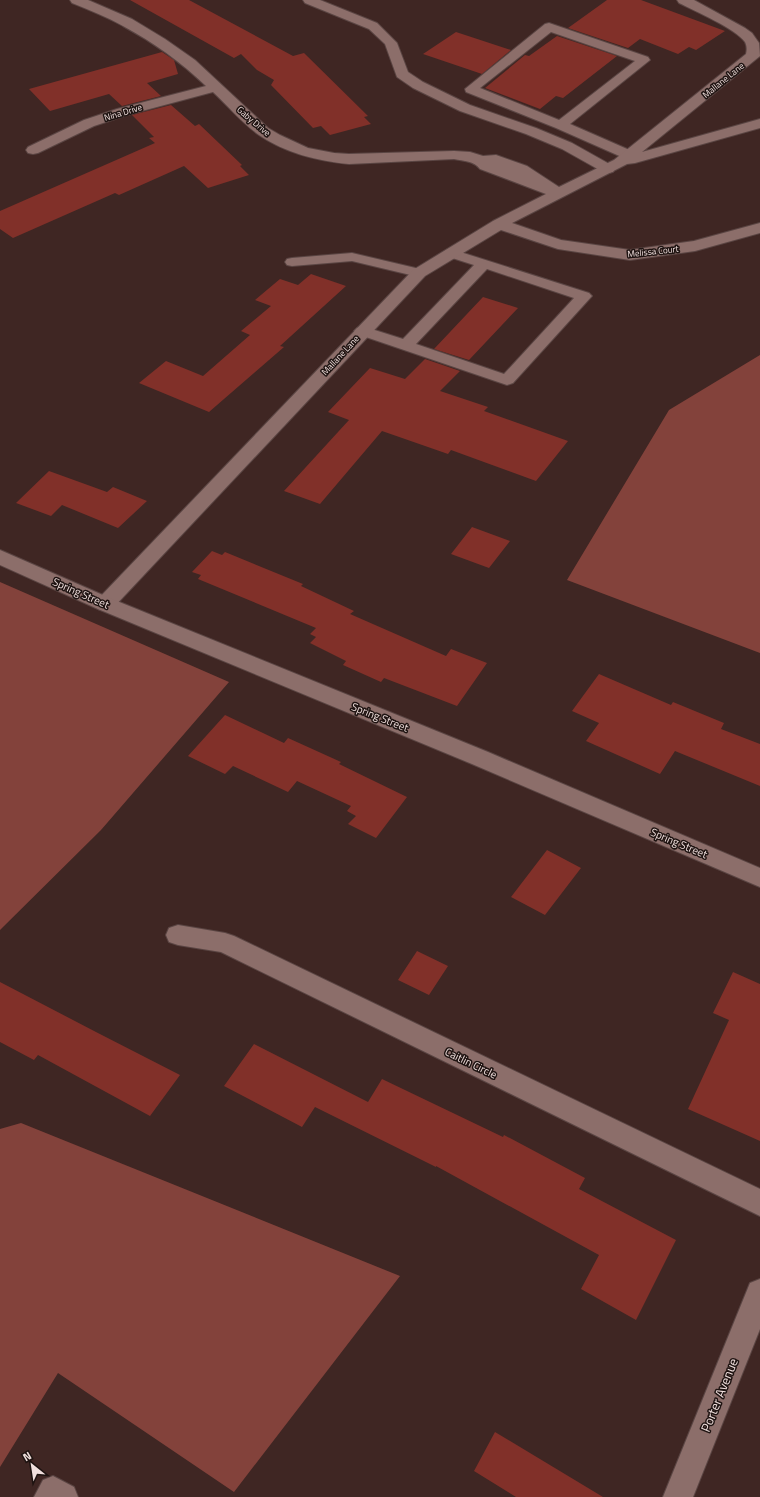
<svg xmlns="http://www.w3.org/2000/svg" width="760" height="1497" font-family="'Titillium Web',sans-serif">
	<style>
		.green { fill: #83423b }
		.building { fill: #813029 }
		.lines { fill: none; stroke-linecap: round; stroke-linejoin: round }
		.lane-casing { stroke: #5a4543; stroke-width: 2 }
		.street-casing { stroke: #5a4543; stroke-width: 2 }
		.secondary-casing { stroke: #5a4543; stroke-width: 2 }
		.lane { fill: #8c6e6a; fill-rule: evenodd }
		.street { fill: #8c6e6a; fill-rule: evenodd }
		.secondary { fill: #8c6e6a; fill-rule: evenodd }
		.labels { text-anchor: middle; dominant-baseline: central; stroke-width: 3; stroke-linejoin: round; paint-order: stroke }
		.far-street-label { font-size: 9px; fill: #f1e0de; stroke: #1e1311 }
		.street-label { font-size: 11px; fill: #f1e0de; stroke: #1e1311 }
		.near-street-label { font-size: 13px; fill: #f1e0de; stroke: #1e1311 }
	</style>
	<rect width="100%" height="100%" fill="#3f2623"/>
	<path class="green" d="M760,355v298l-193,-73 102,-170z
		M0,582l229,100 -128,148 -101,100z
		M21,1123l379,153 -166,216 -176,-119 -58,94v-338z"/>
	<path class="building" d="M130,0h59l104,56 11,-3 64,63 -4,1 7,7 -41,11 -9,-9 -8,2 -42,-43 3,-5 -17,-10 -16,-16 -7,4z
		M607,0h34l84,31 -29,19 -7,-3 -11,7 -38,-15 -12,9 -60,-20z
		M456,32l55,18 -29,24 -59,-20z
		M557,36l60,20 -54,42 -7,-2 -16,13 -55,-21 40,-33 4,1z
		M162,52l12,8 4,14 -31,9 14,13 -39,10 -13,-12 -59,17 -21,-22z
		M171,105l24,21 4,-2 43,41 -2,1 9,9 -41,13 -24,-22 -65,29 -4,-2 -102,45 -13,-9v-18l155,-68 -6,-5 5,-1 -22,-22z
		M311,274l35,12 -66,60 4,1 -75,65 -70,-29 27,-22 37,15 47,-41 -9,-4 30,-25 -16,-6 25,-21 18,6z
		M483,297l35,11 -49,52 -35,-11z
		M425,359l35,12 -20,20 48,16 -4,4 84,30 -32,40 -85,-31 -3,4 -66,-23 -62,73 -36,-13 65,-71 -21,-8 42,-44 35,11z
		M49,471l58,21 6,-5 34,14 -29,27 -56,-23 -11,11 -35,-13z
		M472,527l38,14 -21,27 -38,-14z
		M212,551l10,4 3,-3 78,32 -2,2 53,25 -4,3 96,42 5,-7 36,14 -30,43 -73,-28 -3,4 -38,-17 3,-4 -36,-18 6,-6 -6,-3 6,-6 -118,-49 3,-4 -9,-3z
		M599,674l72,31 2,-3 51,21 -3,6 39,15v42l-85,-35 -15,23 -74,-33 13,-18 -27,-12z
		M225,715l59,28 4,-5 53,24 -2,2 68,33 -31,41 -28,-14 8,-8 -9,-5 4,-5 -54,-25 -9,11 -55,-26 -8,8 -37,-18z
		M547,850l34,18 -36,47 -34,-18z
		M417,951l31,15 -19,29 -31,-15z
		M733,972l27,12v157l-72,-32 41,-89 -16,-7z
		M0,982l96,50 84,43 -30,41 -112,-61 -4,5 -34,-18z
		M254,1044l114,58 14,-23 121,58 1,-2 81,43 -6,11 97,51 -40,80 -55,-31 18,-34 -163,-89v1l-121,-60 -13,20 -78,-41z
		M495,1432l108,65h-87l-42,-26z"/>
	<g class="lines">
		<defs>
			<path id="lane" d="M303,0h17l57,23 20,20 11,29 15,10 47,23 66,23 36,15 41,23 2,3 -2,3 -5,1 -5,-1 -41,-23 -36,-15 -66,-23 -47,-23 -16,-11 -12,-33 -16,-15 -64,-26z
				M549,23l99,34 2,3 -80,64 64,28 2,3 -2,3h-10l-68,-30 -90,-36 -1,-3 80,-65zM551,32l84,29 -76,59 -79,-32z
				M451,249l138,44 3,3 -79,87 -6,2 -150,-51 -3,-3 3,-3 5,-2 41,13 71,-74 -28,-9 -2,-3 2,-3zM487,269l87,29 -70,76 -88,-30z
				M352,253l72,17 2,3 -2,3 -5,1 -67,-16 -60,5 -5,-1 -2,-3 2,-3 5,-1z
				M53,1476l21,11 4,10h-44l9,-17z"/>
			<path id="street" d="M70,0h18l44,19 33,20 30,21 73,68 12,7 28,13 26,5 15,1 105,-3 16,1 13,4 13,-1 31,11 32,21 55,-27 132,-106c1,-4 1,-8 -1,-12 -9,-13 -50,-31 -66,-39l-2,-3h17l51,28 7,5 7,10 1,13 -118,96 118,-33v9l-125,35 -8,1 -115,59 49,17 69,10 64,-9 66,-18v10l-65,18 -65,9 -72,-11 -57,-19 -76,46 -313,333 -7,2 -7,-2 -3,-5 3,-5 315,-329 80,-49 53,-27 -66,-25c-6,-8 -16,-8 -26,-10l-105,5c-31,-3 -64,-11 -90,-29 -17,-12 -31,-29 -46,-43l-86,23 -33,11 -56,27 -5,1 -5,-1 -2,-3 2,-3 56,-27 33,-11 89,-23c-25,-24 -53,-44 -83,-60 -16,-9 -34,-16 -51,-23z
				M178,925l47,8 9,3 526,253v27l-539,-264 -43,-7 -9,-3 -3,-7 3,-7z
				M760,1279v50l-67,168h-30l87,-214z"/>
			<path id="secondary" d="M0,550l112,49 376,153 272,116v19l-288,-123 -374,-155 -98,-44z"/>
		</defs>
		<use href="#lane" class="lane-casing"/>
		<use href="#street" class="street-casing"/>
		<use href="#secondary" class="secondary-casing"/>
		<use href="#lane" class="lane"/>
		<use href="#street" class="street"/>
		<use href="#secondary" class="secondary"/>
	</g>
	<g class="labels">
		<g class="far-street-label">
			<text transform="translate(723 80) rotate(-39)">Mallane Lane</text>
			<text transform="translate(123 112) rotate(-17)">Nina Drive</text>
			<text transform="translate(254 121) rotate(40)">Gaby Drive</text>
			<text transform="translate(653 251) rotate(-6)">Melissa Court</text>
			<text transform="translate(340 355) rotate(-47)">Mallane Lane</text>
		</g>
		<g class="street-label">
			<text transform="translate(81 593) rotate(24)">Spring Street</text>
			<text transform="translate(380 717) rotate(22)">Spring Street</text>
			<text transform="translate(679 843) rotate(23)">Spring Street</text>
			<text transform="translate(471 1063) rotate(26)">Caitlin Circle</text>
		</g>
		<g class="near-street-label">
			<text transform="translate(719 1395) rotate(-68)">Porter Avenue</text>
		</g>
	</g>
	<g transform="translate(32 1465) rotate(330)" stroke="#1e1311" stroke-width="3" paint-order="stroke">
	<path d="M0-3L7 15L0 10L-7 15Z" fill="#f1e0de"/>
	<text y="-6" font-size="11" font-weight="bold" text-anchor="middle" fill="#f1e0de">N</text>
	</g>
</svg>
